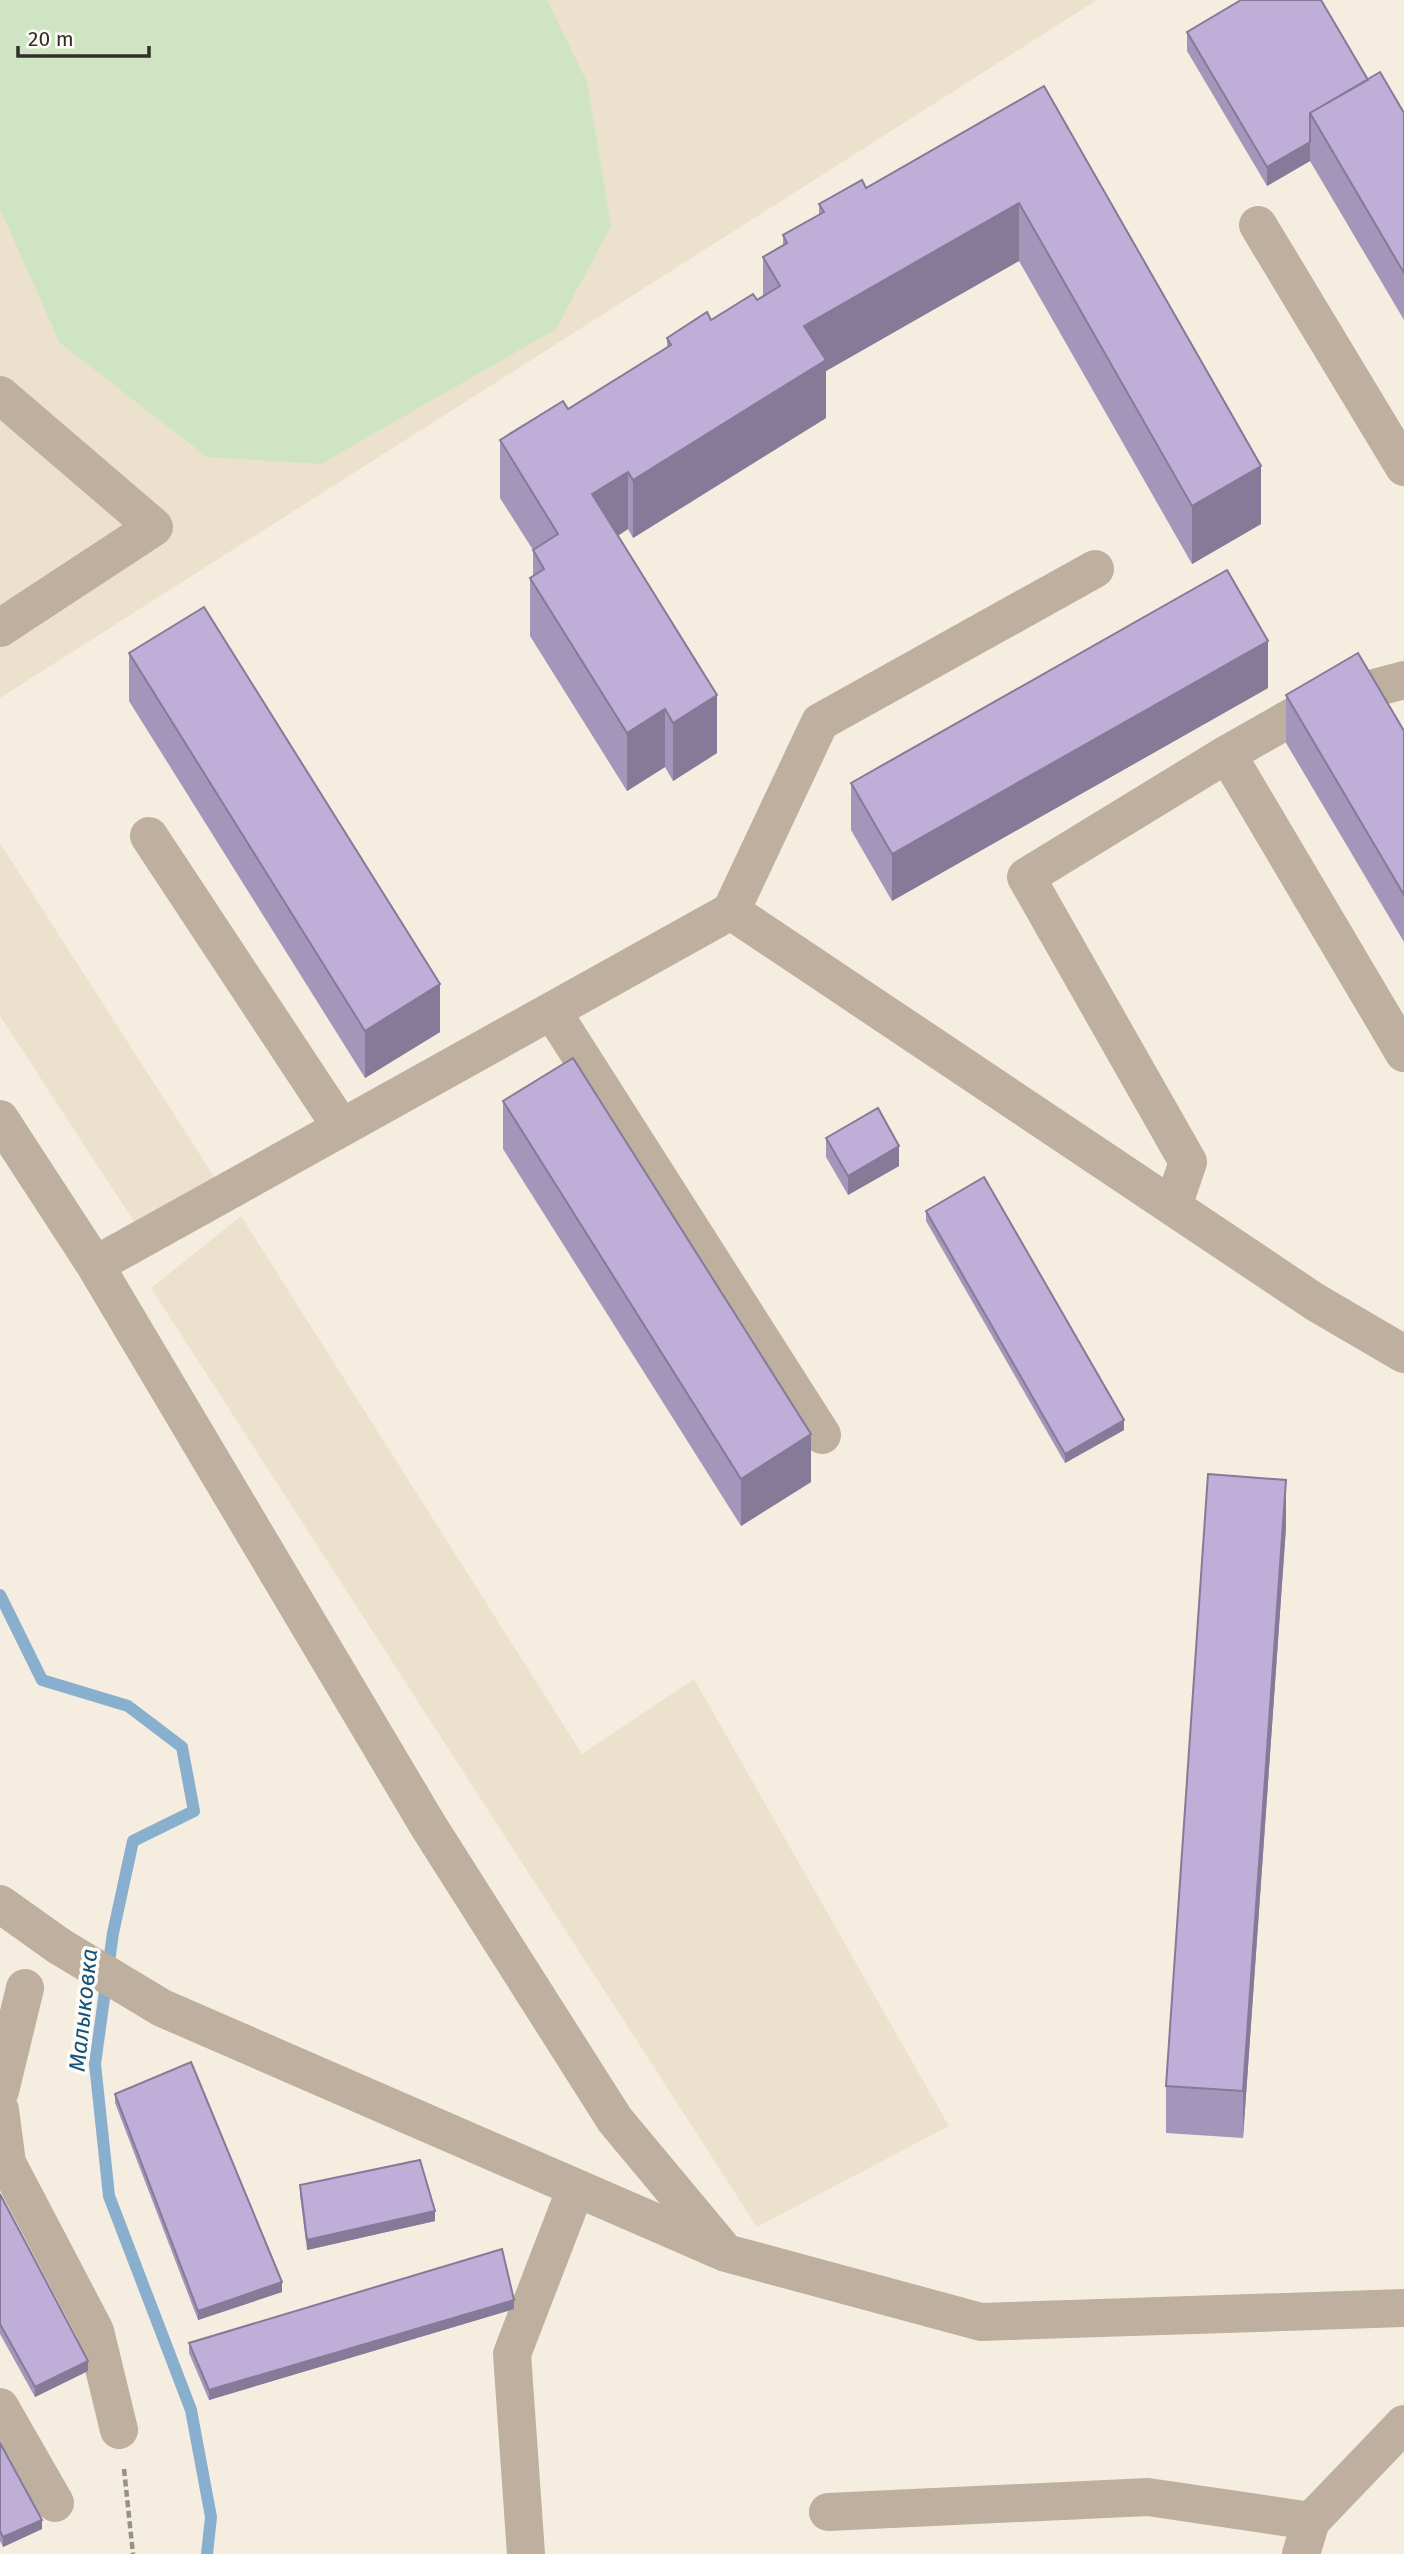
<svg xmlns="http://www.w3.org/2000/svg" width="1404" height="2554" font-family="'Fira Sans',sans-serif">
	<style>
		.built { fill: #ece1cd }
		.green { fill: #cfe4c2 }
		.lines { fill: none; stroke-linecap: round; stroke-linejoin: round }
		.stream { stroke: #89afce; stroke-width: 12 }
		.path { stroke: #979288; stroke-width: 4.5; stroke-dasharray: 7 3.5; stroke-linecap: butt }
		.minor { stroke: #beaf9f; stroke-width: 38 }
		.wall { fill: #a396ba }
		.shaded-wall { fill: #857a97 }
		.building { fill: #beaed8; stroke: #857a97; stroke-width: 2 }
		.labels { text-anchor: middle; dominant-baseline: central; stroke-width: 7; stroke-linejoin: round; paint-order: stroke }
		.water-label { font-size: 23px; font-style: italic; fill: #12527a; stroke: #fefbf6 }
	</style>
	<rect width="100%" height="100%" fill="#f5eee0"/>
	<path class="built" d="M0,0h1097l-1097,698z
		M0,843l222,346 -78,48 -144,-221z
		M241,1216l341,538 112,-75 255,447 -192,101 -606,-939z"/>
	<path class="green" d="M0,0h547l40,82 24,144 -55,103 -235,135 -114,-7 -147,-114 -60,-134z"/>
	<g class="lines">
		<path class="stream" d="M0,1595l42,85 86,26 54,41 12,64 -61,30 -20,92 -18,131 14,132 82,214 20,107 -4,37"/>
		<path class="path" d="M124,2469l9,85"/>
		<path class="minor" d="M1258,225l146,242
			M0,395l154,132 -154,101
			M1227,754l177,299
			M149,836l192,291
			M731,911l89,-189 275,-153
			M552,1011l270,424
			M0,1119l95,146 334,562 186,293 105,126
			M1173,1206l15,-44 -162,-285 201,-123 90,-51 87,-23
			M95,1265l636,-354 584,391 89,52
			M0,1904l59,42 103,62 564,245 255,69 423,-14
			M0,2091l25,-103
			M0,2110l7,53 88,168 24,99
			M0,2407l55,96
			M828,2512l320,-15 163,24
			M526,2554l-14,-200 64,-166
			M1301,2554l10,-33 93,-97"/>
	</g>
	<path class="wall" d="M1187,32l181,48 36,33v207l-94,-159 -43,25 -80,-135z
		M1044,86l217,438 -69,40 -173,-303 -193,110v47l-193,120 -5,-9 -10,7 99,217 -44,28 -8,-14 -38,24 -97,-155v-58l3,-2v-26l-33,-52v-58l68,-31 99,-62v-9l44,-18 52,-24v-39l20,-11v-11l36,-20v-11l47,-16z
		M129,653l311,379 -75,46 -236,-377z
		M1268,688l-376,213 -41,-71v-47z
		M1286,695l118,36v211l-118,-199z
		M503,1101l308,381 -70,44 -238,-377z
		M826,1138l73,28 -51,29 -22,-38z
		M926,1211l198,219 -59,33 -139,-242z
		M1286,1527l-43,611 -77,-5v-47z
		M115,2094l167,198 -84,28 -83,-217z
		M300,2185l135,36 -128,29 -7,-55z
		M0,2194l88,177 -53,26 -35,-63z
		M514,2309l-305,91 -20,-47v-10z
		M0,2443l42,86 -39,18 -3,-6z"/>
	<path class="shaded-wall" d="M1310,142v19l-43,25v-19z
		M1019,203v58l-193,110v47l-193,120v-58l171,-154z
		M1261,466v58l-69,40v-58z
		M628,472v57l-36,23v-58z
		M1268,641v47l-376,213v-47z
		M717,695v58l-44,28v-58z
		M665,709v58l-38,24v-58z
		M440,984v48l-75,46v-47z
		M899,1146v20l-51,29v-19z
		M1124,1420v10l-59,33v-9z
		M811,1434v48l-70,44v-47z
		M1286,1480v47l-43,611v-47z
		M435,2211v10l-128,29v-10z
		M282,2282v10l-84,28v-9z
		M514,2300v9l-305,91v-10z
		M88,2361v10l-53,26v-10z
		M42,2520v9l-39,18v-10z"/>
	<path class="building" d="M1241,0h80l47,80 -58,33v29l-43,25 -80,-135z
		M1380,72l24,41v160l-94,-160z
		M1044,86l217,380 -69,40 -173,-303 -215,123 22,34 -193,120 -5,-8 -36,22 125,201 -44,28 -8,-14 -38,24 -97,-155 14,-9 -11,-19 25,-16 -58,-94 63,-39 5,8 103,-64 -4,-7 40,-26 4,8 42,-26 4,6 23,-14 -17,-29 24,-14 -4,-8 41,-23 -5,-8 43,-24 4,8z
		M1227,570l41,71 -376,213 -41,-71z
		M204,607l236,377 -75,47 -236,-378z
		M1358,653l46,78v164l-118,-200z
		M573,1058l238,376 -70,45 -238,-378z
		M878,1108l21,38 -51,30 -22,-38z
		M984,1177l140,243 -59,34 -139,-243z
		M1208,1474l78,6 -43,611 -77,-5z
		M191,2062l91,220 -84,29 -83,-217z
		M420,2160l15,51 -128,29 -7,-55z
		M0,2194l88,167 -53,26 -35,-63z
		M502,2249l12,51 -305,90 -20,-47z
		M0,2443l42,77 -39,17 -3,-6z"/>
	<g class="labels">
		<g class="water-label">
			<text transform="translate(83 2010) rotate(-84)">Малыковка</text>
		</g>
	</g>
	<path d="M18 46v10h131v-10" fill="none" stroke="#322f2a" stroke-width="3.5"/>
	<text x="28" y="46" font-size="21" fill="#322f2a" stroke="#fefbf6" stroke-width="5" paint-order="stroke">20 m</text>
</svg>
